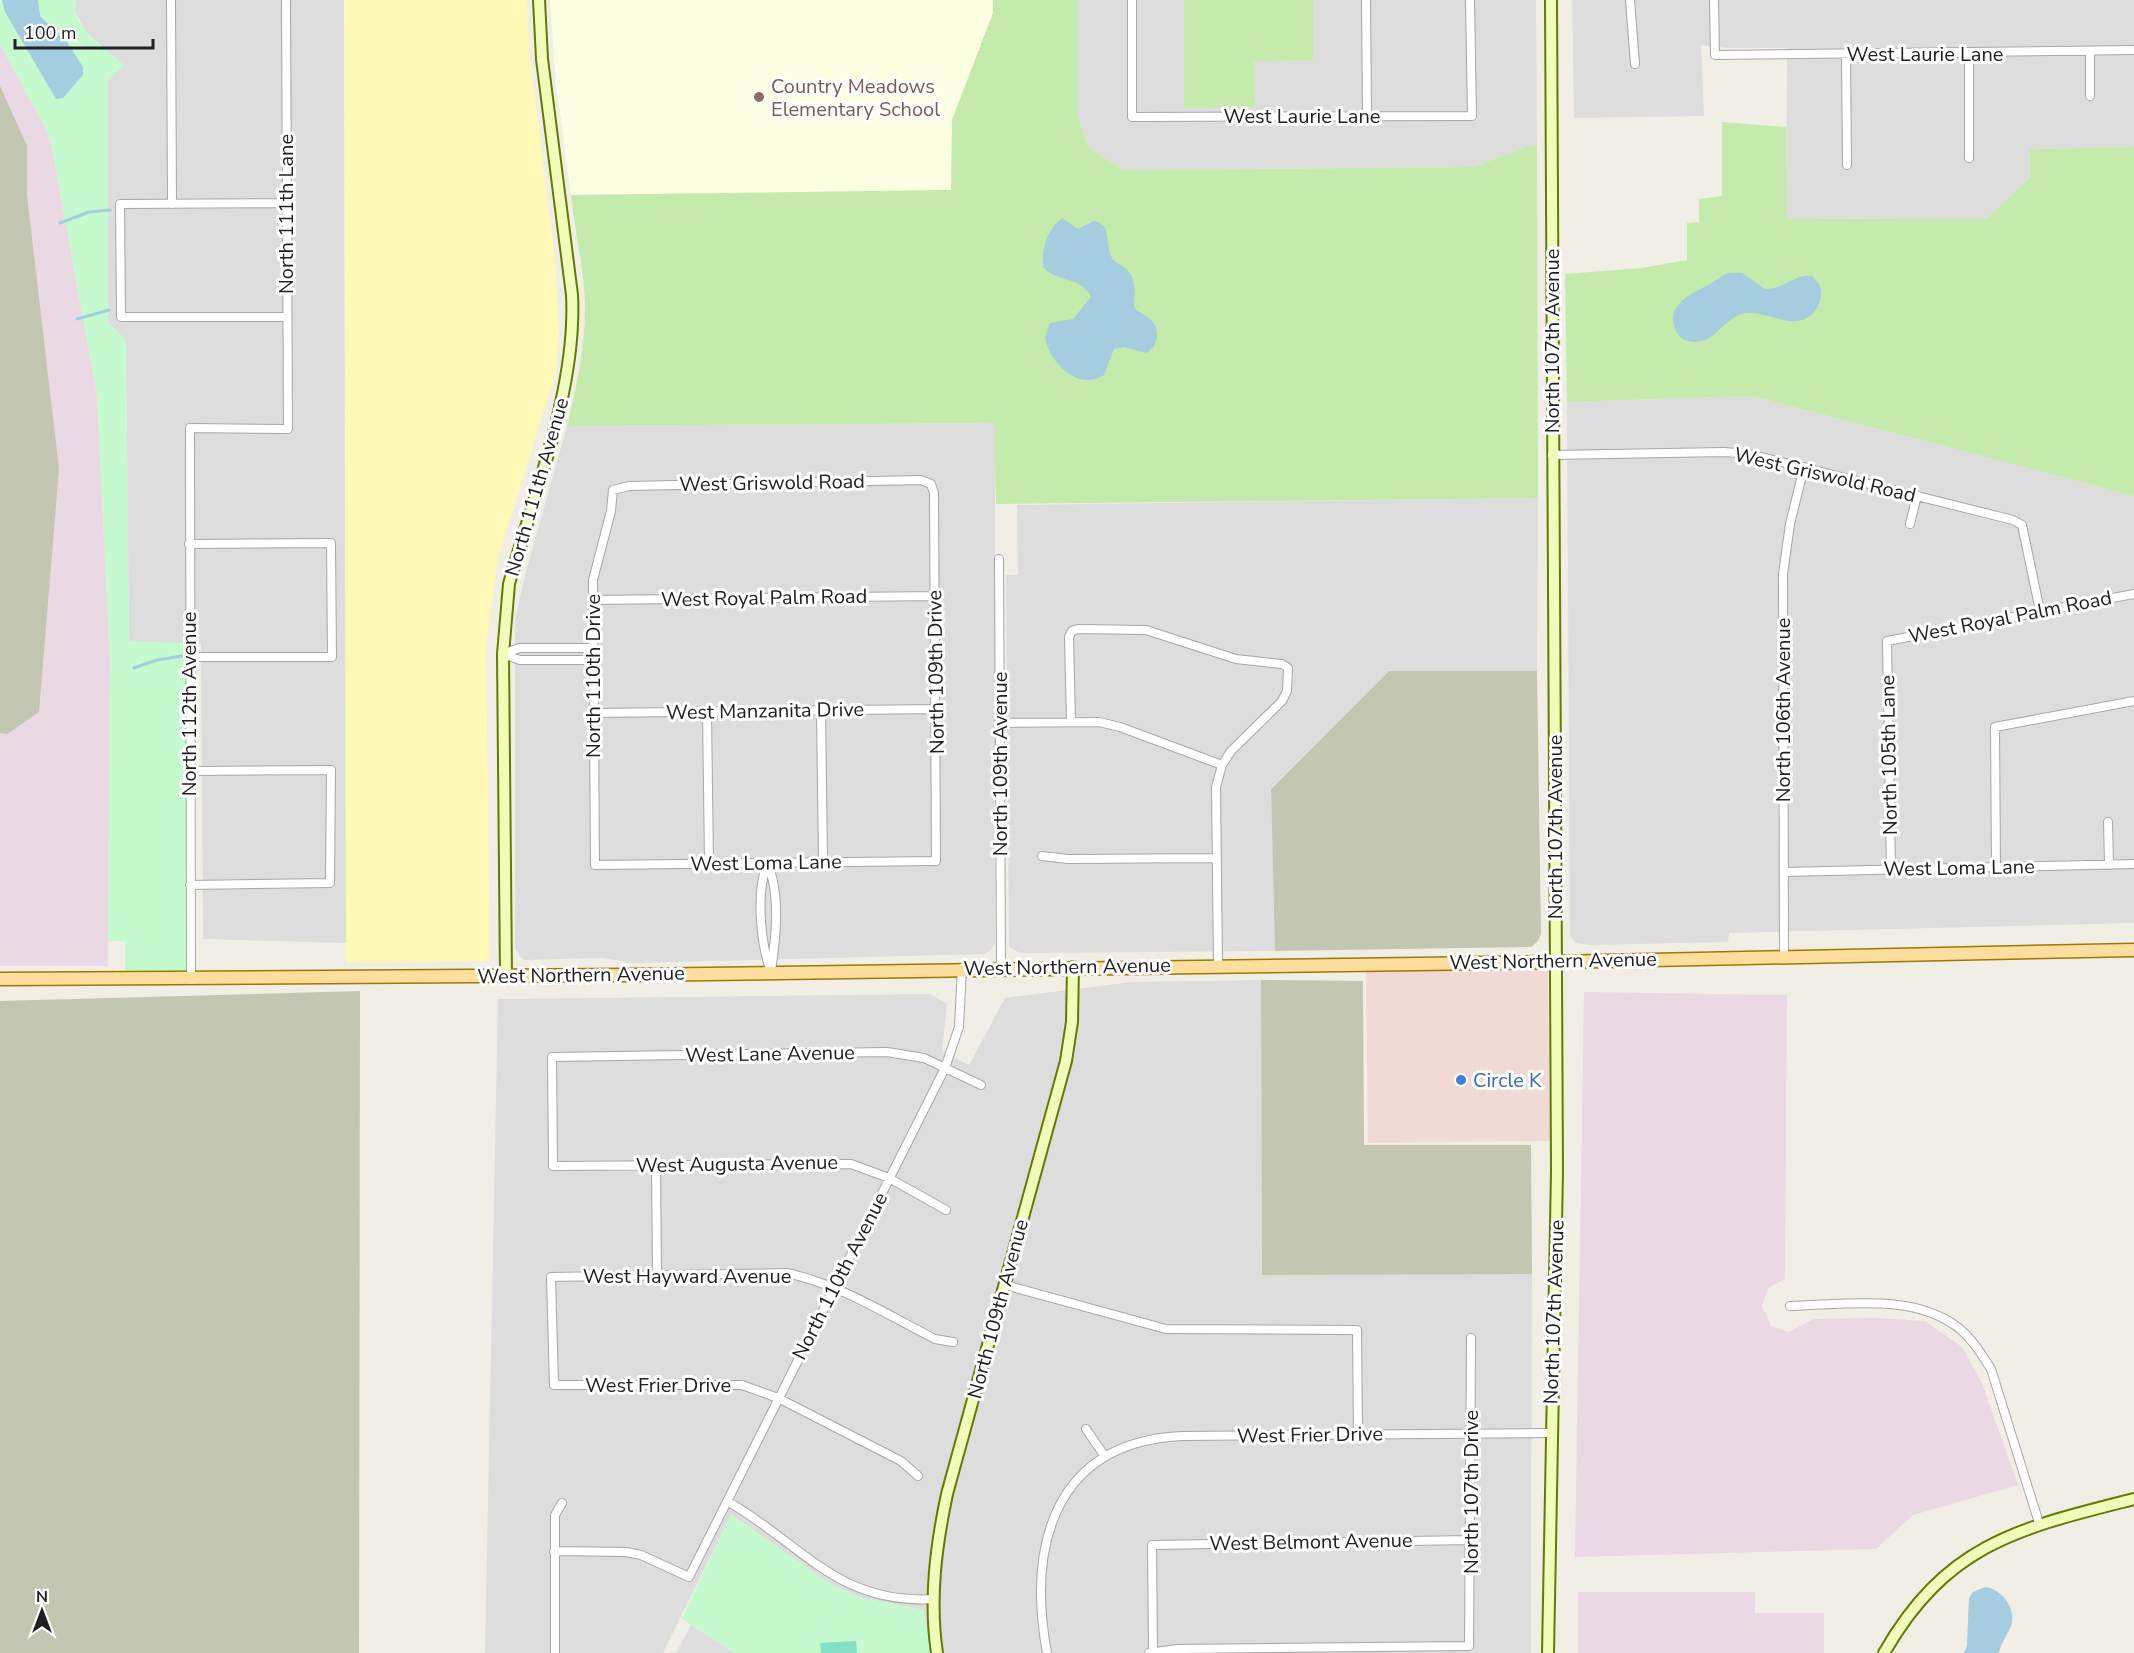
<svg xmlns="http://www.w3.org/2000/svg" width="2134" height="1653" font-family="'Nunito Sans',sans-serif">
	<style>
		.residential { fill: #dedddd }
		.commercial { fill: #f1dad6 }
		.industrial { fill: #ead8e5 }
		.education { fill: #fcffe1 }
		.construction { fill: #c3c6b1 }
		.grass { fill: #c4ebac }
		.sand { fill: #fff8b6 }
		.park { fill: #c4face }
		.pitch { fill: #84e0c6 }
		.water { fill: #a6ccdf }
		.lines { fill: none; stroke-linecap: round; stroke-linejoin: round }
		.stream { stroke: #a6ccdf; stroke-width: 3 }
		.street-casing { stroke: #a7a7a7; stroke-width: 10 }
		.secondary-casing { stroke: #617b03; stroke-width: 14 }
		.primary-casing { stroke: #9c7900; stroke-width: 15 }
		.street { stroke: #fff; stroke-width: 8 }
		.secondary { stroke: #f1fbba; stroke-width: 10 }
		.primary { stroke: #fdde9f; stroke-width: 12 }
		.education-dot { fill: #8d6e63; stroke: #fff; stroke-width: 2 }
		.shop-dot { fill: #3f7fe0; stroke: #fff; stroke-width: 2 }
		.labels { text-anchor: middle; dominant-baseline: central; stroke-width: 6; stroke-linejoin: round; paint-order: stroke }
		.street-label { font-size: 20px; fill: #202020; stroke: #fff }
		.education-label { font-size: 20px; fill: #785e54; stroke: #fff; text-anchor: start }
		.shop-label { font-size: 20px; fill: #366cbe; stroke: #fff; text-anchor: start }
	</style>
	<rect width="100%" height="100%" fill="#f1eee6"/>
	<path class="residential" d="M76,0h268l2,943 -143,-4 -2,-295 -72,-2 -3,-302 -18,-17v-244l15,-14 -37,-33 -11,-21z
		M1078,0h458l1,147h-10l-54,20 -349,3 -35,-22 -11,-30z
		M1572,0h562v147l-105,2 2,27 -44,42 -201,1 1,-171h-59l-27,-3 3,71 -130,2z
		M1752,396l382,100v427l-405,10 -1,9 -138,3 -14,-2 -6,-7 -3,-534z
		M995,423v520l-5,8 -6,3 -351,9 -31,-5 -78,2 -4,-3 -5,-9v-329l12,-51 40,-142z
		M1538,498l-1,173h-148l-118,117 4,163 -255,2 -11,-6 -3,-372h12l-1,-70z
		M1261,980l1,294h270l-1,379h-600l-8,-43 -65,-13 -29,-14 -98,-68 -68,138h-178l13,-654 432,-5 17,10 -5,47 27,14 36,-67 127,-16z
		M691,1625l44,28h-59z"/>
	<path class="commercial" d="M1548,968l2,173 -182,2 -2,-172z"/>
	<path class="industrial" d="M0,44l47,87 5,17 45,247 13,266 -2,305h-108z
		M1584,992l203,3 -2,284 -17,9 -6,18 9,20 18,6 25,-13 62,-1 49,3 37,26 20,36 36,102 -105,30 -37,34 -301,8z
		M1578,1592h177v21h69v40h-246z"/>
	<path class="education" d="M550,0h443v13l-41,107v70l-381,5 -15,-112z"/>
	<path class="construction" d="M0,86l27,60v49l32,274 -20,243 -32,22 -7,-1z
		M1389,671h148l4,263 -3,7 -7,6 -256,4 -4,-162z
		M1261,980l102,1 1,164h167l1,129 -270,1z
		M360,991l-1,662h-359v-652z"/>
	<path class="grass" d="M993,0h85v118l11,30 35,22 349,-3 54,-20h10l1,351 -542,6 -2,-81 -427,3c10,-42 19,-82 18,-125 -2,-35 -10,-71 -14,-106l380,-5 1,-70 41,-107z
		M1184,0h129v60l-59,1 1,46 -71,1z
		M1722,122l64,5 1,92 200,-1 44,-42 -2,-27 105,-2v349l-382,-100 -185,6 -2,-128 77,-6 45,-8v-37l12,-1v-23l23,-3z"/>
	<path class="sand" d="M344,0h183l2,48 26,210 4,74 -3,40 -58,186 -12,89 4,314 -144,2z"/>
	<path class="park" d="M0,0h76c-6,28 30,49 48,65l-16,15v243l18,17 3,301 57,2 1,330 -62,-1v-31h-17l2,-280 -13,-266 -45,-247 -5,-17 -47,-87z
		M731,1514l98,69 29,14 65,13 8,43h-196l-53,-34z"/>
	<path class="pitch" d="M856,1641l1,12h-36l-1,-10z"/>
	<path class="water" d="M2,0h36l2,16 27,26 16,25v8l-20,23 -7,1 -51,-87z
		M1062,218l16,11 16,-8c19,5 11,21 17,35 2,6 9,8 14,12 13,11 9,24 9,39 4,5 10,7 16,12 11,9 9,28 -4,34l-22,-6 -10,2 -10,26c-26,17 -54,-12 -59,-37l5,-15 23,-4 18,-22c-11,-22 -32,-13 -48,-30 -1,-19 3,-36 19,-49z
		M1728,273h14l23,16c20,0 29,-15 47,-13l8,9c2,10 1,17 -5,26 -19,24 -49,-3 -73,3 -18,5 -28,29 -47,28 -8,0 -16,-4 -19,-11 -11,-24 11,-35 28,-44 9,-4 15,-10 24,-14z
		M1985,1587c17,2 32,22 26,39 -4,10 -10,16 -12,27h-35l3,-8 2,-47 4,-6z"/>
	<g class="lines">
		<path class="stream" d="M60,223l29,-11 21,-2
			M77,319l32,-9
			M134,668l23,-8 25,-4"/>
		<defs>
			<path id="street" d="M171,0l1,204
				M1132,0v117l340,-1 -2,-116
				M1366,0l1,116
				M1630,0l5,64
				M1714,0l1,55 419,-5
				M1846,54l1,111
				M2090,96v-44
				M1969,158v-105
				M286,203l-166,1 1,113h166
				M1552,455l172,-3 25,2 264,66 9,5 18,86
				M921,480l10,4 3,9 2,368 -341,4 -2,-285 18,-69 2,-21 16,-4z
				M1910,524l7,-29
				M189,544l142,-1 1,114h-142
				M999,559l2,409
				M593,600l342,-4
				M503,654l16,-6h74
				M503,654l17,6h73
				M821,710l2,152
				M707,712l2,151
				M593,713l344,-4
				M1071,722l-2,-85 3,-6 6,-2 68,1 90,29 46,5 6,4 -1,23 -5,10 -51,50 -9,14 -6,22 2,178
				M1000,723l99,-1 21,5 102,38
				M189,771l142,-1 -1,113 -140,2
				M2108,822l1,43
				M1042,856l26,3 149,-1
				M767,863c-11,30 -7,79 4,109
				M767,863c14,30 9,75 4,108
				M1996,868l-1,-141 139,-26
				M1891,869l-4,-228 247,-47
				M1784,872l350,-8
				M1784,956l-1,-382 7,-50 14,-57
				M191,980l-1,-552 98,1 -2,-429
				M656,1165l1,109
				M946,1210l-57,-32 -38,-14 -298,2 -1,-109 335,-5 37,6 57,27
				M1005,1285l161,44 191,1 1,104
				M1790,1306c54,-1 124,-14 170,23 13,11 22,26 31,40l48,154
				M1086,1429l18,26
				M918,1476l-17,-15 -123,-63 -36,-13h-188l-3,-108 236,-4c52,11 101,42 148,66l18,3
				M727,1501c75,43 111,104 207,98
				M554,1551l72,1 15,3 48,22 256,-509 14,-41 3,-59
				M1153,1652l-1,-107 318,-5
				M555,1653v-138l7,-12
				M1047,1653c-20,-109 8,-211 135,-217l368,-3
				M1149,1653l28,-4 292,-3 2,-308"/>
			<path id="secondary" d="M506,976l-3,-322 6,-70c25,-90 68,-196 63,-289l-30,-236 -3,-59
				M937,1653c-8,-54 -1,-107 10,-159l119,-433 6,-39 1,-55
				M1548,1653l9,-482 -6,-1171
				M1884,1653c63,-110 136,-125 250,-154"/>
			<path id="primary" d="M0,979l632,-4 924,-13 578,-12"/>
		</defs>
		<use href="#street" class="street-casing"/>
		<use href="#secondary" class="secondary-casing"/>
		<use href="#primary" class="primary-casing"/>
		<use href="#street" class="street"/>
		<use href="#secondary" class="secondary"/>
		<use href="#primary" class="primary"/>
	</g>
	<circle class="education-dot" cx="759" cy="97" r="6"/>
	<circle class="shop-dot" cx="1461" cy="1080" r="6"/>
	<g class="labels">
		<g class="street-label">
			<text x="1925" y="54">West Laurie Lane</text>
			<text x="1302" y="116">West Laurie Lane</text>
			<text transform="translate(286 214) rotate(-90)">North 111th Lane</text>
			<text transform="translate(1552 341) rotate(-90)">North 107th Avenue</text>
			<text transform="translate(1825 475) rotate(13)">West Griswold Road</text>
			<text transform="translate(772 483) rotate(-1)">West Griswold Road</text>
			<text transform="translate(537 487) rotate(-74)">North 111th Avenue</text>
			<text transform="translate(764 598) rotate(-1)">West Royal Palm Road</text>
			<text transform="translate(2010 617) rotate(-11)">West Royal Palm Road</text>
			<text transform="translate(936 672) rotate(-91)">North 109th Drive</text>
			<text transform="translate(593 676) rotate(-90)">North 110th Drive</text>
			<text transform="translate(189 704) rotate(-90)">North 112th Avenue</text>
			<text transform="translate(1783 710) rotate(-90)">North 106th Avenue</text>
			<text transform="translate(765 711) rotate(-1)">West Manzanita Drive</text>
			<text transform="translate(1889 755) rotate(-91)">North 105th Lane</text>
			<text transform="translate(1000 764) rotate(-90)">North 109th Avenue</text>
			<text transform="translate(1555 827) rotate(-90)">North 107th Avenue</text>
			<text transform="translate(766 863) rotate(-1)">West Loma Lane</text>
			<text transform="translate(1959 868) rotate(-1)">West Loma Lane</text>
			<text transform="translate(1553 961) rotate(-1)">West Northern Avenue</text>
			<text transform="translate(1067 967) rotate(-1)">West Northern Avenue</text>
			<text transform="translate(581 975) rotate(-1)">West Northern Avenue</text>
			<text transform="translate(770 1054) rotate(-1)">West Lane Avenue</text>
			<text transform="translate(737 1164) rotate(-1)">West Augusta Avenue</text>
			<text x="687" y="1276">West Hayward Avenue</text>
			<text transform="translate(840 1276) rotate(-63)">North 110th Avenue</text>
			<text transform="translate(998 1309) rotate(-75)">North 109th Avenue</text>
			<text transform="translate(1554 1312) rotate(-88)">North 107th Avenue</text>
			<text x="658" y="1385">West Frier Drive</text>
			<text transform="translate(1310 1435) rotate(-1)">West Frier Drive</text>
			<text transform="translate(1471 1492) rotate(-90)">North 107th Drive</text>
			<text transform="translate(1311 1542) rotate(-1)">West Belmont Avenue</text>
		</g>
		<g class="education-label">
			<text x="771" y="86">Country Meadows<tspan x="771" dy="23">Elementary School</tspan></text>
		</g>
		<g class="shop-label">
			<text x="1473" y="1080">Circle K</text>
		</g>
	</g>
	<g transform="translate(42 1611)" stroke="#ffffff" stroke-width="4.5" paint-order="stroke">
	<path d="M0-4.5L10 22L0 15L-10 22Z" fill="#202020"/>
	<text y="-9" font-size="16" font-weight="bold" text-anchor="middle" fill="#202020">N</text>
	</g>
	<path d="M15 39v9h138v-9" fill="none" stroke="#202020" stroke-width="3"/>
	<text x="24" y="39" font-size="18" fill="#202020" stroke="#ffffff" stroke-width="4.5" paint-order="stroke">100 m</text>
</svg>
